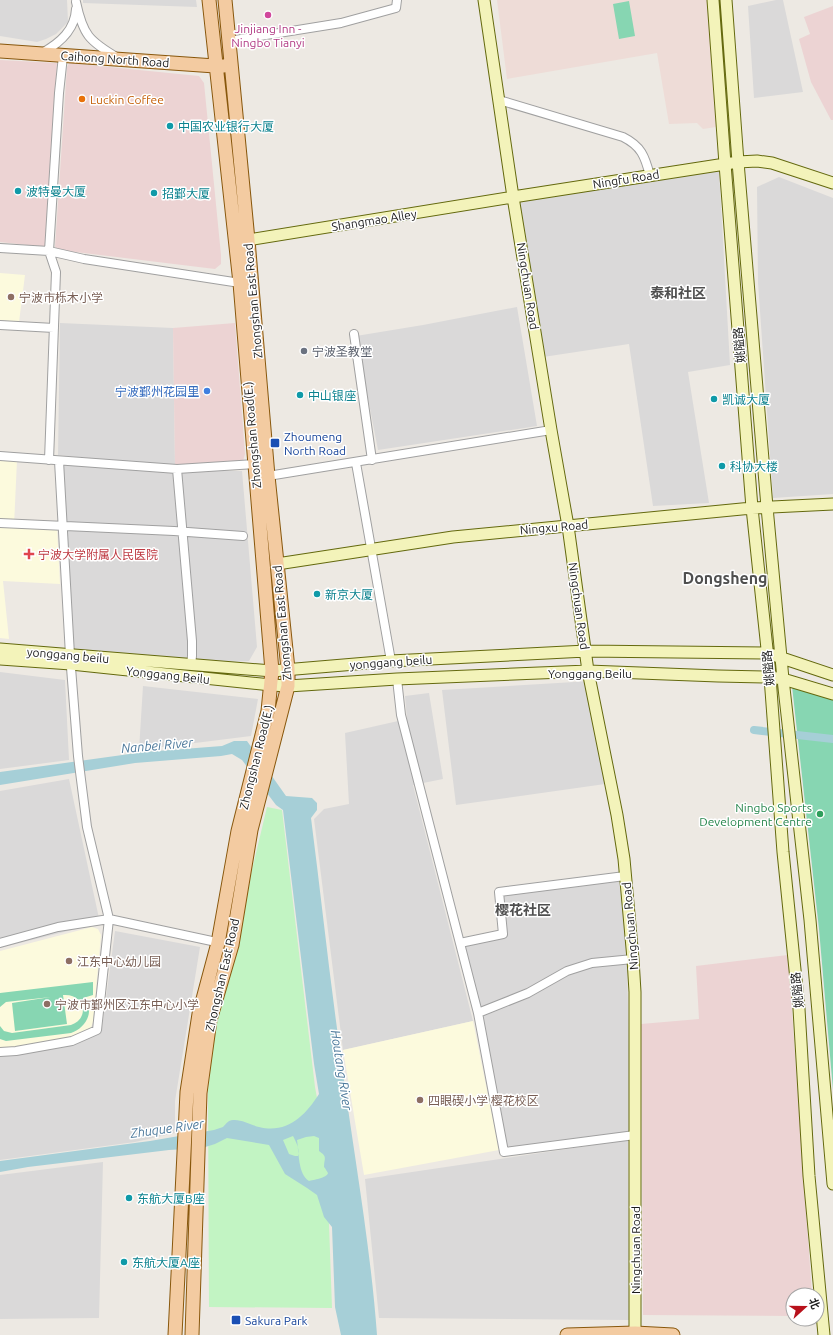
<svg xmlns="http://www.w3.org/2000/svg" width="833" height="1335" font-family="Ubuntu,'Noto Sans SC',sans-serif">
	<style>
		.residential { fill: #dad9d9 }
		.commercial { fill: #ecd3d3 }
		.education { fill: #fcfadd }
		.military { fill: #eedcd7 }
		.park { fill: #c2f4c3 }
		.pitch { fill: #87d6b2 }
		.water { fill: #a6cfd7; fill-rule: evenodd }
		.lines { fill: none; stroke-linecap: round; stroke-linejoin: round }
		.canal { stroke: #a6cfd7; stroke-width: 8 }
		.street-casing { stroke: #a0a0a0; stroke-width: 10 }
		.secondary-casing { stroke: #64690e; stroke-width: 13 }
		.primary-casing { stroke: #88570c; stroke-width: 15 }
		.street { stroke: #fff; stroke-width: 8 }
		.secondary { stroke: #f3f3ba; stroke-width: 11 }
		.primary { stroke: #f3cba1; stroke-width: 13 }
		.hotel-dot { fill: #d1479c; stroke: #fff; stroke-width: 1.5 }
		.food-dot { fill: #e8710a; stroke: #fff; stroke-width: 1.5 }
		.culture-dot { fill: #0f9aa8; stroke: #fff; stroke-width: 1.5 }
		.education-dot { fill: #8d6e63; stroke: #fff; stroke-width: 1.5 }
		.worship-dot { fill: #6b7280; stroke: #fff; stroke-width: 1.5 }
		.shop-dot { fill: #3f7fe0; stroke: #fff; stroke-width: 1.5 }
		.transit-dot { fill: #1a4fb4; stroke: #fff; stroke-width: 1.5 }
		.health-dot { fill: #e0444e; stroke: #fff; stroke-width: 1.5 }
		.leisure-dot { fill: #2e9e5b; stroke: #fff; stroke-width: 1.5 }
		.labels { text-anchor: middle; dominant-baseline: central; stroke-width: 3; stroke-linejoin: round; paint-order: stroke }
		.hotel-label { font-size: 12px; fill: #b23c85; stroke: #fff }
		.street-label { font-size: 12px; fill: #1c1c1c; stroke: #fff }
		.food-label { font-size: 12px; fill: #c56008; stroke: #fff; text-anchor: start }
		.culture-label { font-size: 12px; fill: #0d838f; stroke: #fff; text-anchor: start }
		.education-label { font-size: 12px; fill: #785e54; stroke: #fff; text-anchor: start }
		.worship-label { font-size: 12px; fill: #5b616d; stroke: #fff; text-anchor: start }
		.shop-label { font-size: 12px; fill: #366cbe; stroke: #fff; text-anchor: end }
		.transit-label { font-size: 12px; fill: #164399; stroke: #fff; text-anchor: start }
		.health-label { font-size: 12px; fill: #be3a42; stroke: #fff; text-anchor: start }
		.leisure-label { font-size: 12px; fill: #27864d; stroke: #fff; text-anchor: end }
		.water-label { font-size: 13px; font-style: italic; fill: #4e7a9c; stroke: #fff }
		.quarter-label { font-size: 14px; font-weight: bold; fill: #4f4f4f; stroke: #fff }
		.district-label { font-size: 16px; font-weight: bold; fill: #4f4f4f; stroke: #fff }
	</style>
	<rect width="100%" height="100%" fill="#ede9e3"/>
	<path class="residential" d="M0,0h67l1,22 -12,12 -10,5 -9,3 -37,-6z
		M83,0h113l1,7 -114,-4z
		M776,0h7l20,92 -49,6 -6,-92z
		M719,170l11,195 -42,7 21,131 -56,3 -24,-162 -86,13 -25,-159z
		M779,177l54,21v296l-60,4 -15,-216 -1,-95z
		M517,307l20,119 -159,24 -22,-114 67,-11z
		M60,323l113,5 2,139 -117,-12z
		M60,463l88,8h94l15,176 -8,14 -19,1 -164,-9z
		M0,672l65,8 4,80 -69,9z
		M591,681l14,103 -149,21 -14,-115z
		M143,686l115,13 -7,37 -112,14z
		M429,693l14,86 -30,6 60,236 -130,29 -29,-231 10,-10 25,-5 -4,-71 62,-14 -2,-23z
		M69,779l31,144 -100,25v-157z
		M622,879l8,78 -40,4 -63,31 -48,19 -18,-67 44,-9 -3,-41z
		M115,931l85,16 -25,154v32l-40,9 -135,18v-106l97,-21 5,-5z
		M627,962l4,171 -125,16 -25,-134 85,-41 25,-8z
		M628,1140l1,180 -250,-2 -14,-139z
		M103,1162l-4,156 -99,1v-144z"/>
	<path class="commercial" d="M833,6v114h-2l-20,-38 -12,-43 11,-5 -6,-17z
		M0,60l57,3 -12,184 -45,-5z
		M69,63l130,13 5,7 17,172v9l-6,5 -156,-19 -4,-3 12,-180z
		M235,323l10,131 -2,7 -68,6 -2,-139z
		M788,955l24,340h-19v21l-150,-1 -2,-291 58,-5 -3,-53z"/>
	<path class="education" d="M0,273l25,2 -6,47 -19,-2z
		M0,458l17,2 -3,66 43,1 3,57 -57,-3 6,58 -9,-1z
		M92,927l6,2 3,6 -8,87 -3,8 -35,11 -38,8h-17v-98z
		M473,1021l26,129 -135,25 -21,-125z"/>
	<path class="military" d="M497,0h210l9,127 -13,2 -6,-6 -28,1 -12,-71 -150,26z"/>
	<path class="park" d="M267,807l15,3 33,277 13,71 1,66 3,84 -123,-1 -1,-216 6,-62z"/>
	<path class="pitch" d="M629,1l6,35 -16,3 -6,-35z
		M792,686l41,13v391l-14,-161z
		M93,982v13l-10,3c13,12 3,30 -12,35l-65,8 -6,-2v-13l4,5 8,2 59,-8c20,-7 13,-32 -8,-30l4,29 -52,7 -3,-28 39,-6 -45,5 -6,5v-14z"/>
	<path class="water" d="M234,741h13l39,55 26,2 5,5v7l-6,8c10,77 18,155 29,232 12,95 30,189 37,285h-36l-6,-28 -3,-80 -8,-10 -7,-22 -10,-7 -22,-14 -16,-29 -42,-7 -12,6 -13,4 -33,2 -141,17 -28,5v-11l150,-20 64,-11c3,-1 6,-2 9,-3 3,-3 5,-7 10,-7 8,-1 18,5 26,7 28,7 46,-11 60,-33l-5,-30 -31,-254 -7,-5 -34,-45 -10,-6 -11,2 -86,7 -135,22v-13l144,-20 78,-6zM293,1136c3,6 7,13 5,20h-3l-6,-2 -6,-14zM314,1136l5,2v13c9,6 5,7 5,16 1,1 4,6 4,6 -1,5 -15,7 -19,8 -11,-7 -10,-28 -12,-41l9,-3z"/>
	<g class="lines">
		<path class="canal" d="M754,730l79,9"/>
		<defs>
			<path id="street" d="M76,2c7,33 13,39 42,56
				M229,41l112,-18 55,-15 1,-8
				M42,53c18,-10 33,-23 34,-44
				M499,100l124,37c18,9 22,19 27,39
				M0,248l49,3 35,8 156,24
				M0,325l54,3
				M354,334l18,126
				M0,456l177,13 78,-5
				M49,460l7,-188 -7,-21 10,-158 4,-37
				M356,463l35,198
				M177,469l15,172v15l-1,9
				M268,476l283,-46
				M0,523l174,8 69,5
				M397,679l4,36 77,298 50,-20 39,-22 25,-8 41,-4
				M0,943l58,-16 51,-8 112,24
				M460,943l43,-9 -4,-42 126,-16
				M478,1013l26,139 131,-17
				M0,1052l16,-1 56,-10 25,-11 12,-111 -22,-92 -9,-71 -8,-101 -11,-194"/>
			<path id="secondary" d="M484,0l29,197 38,233 17,96 20,145 29,144 7,44 9,100 2,33v343
				M713,0l12,164 27,344 18,169 13,175 16,157 10,167 15,159
				M726,0l12,162 29,345 16,172 27,241 23,264
				M239,239l9,1 265,-43 225,-35 19,-1 15,2 61,20
				M277,564l176,-27 299,-29 81,-4
				M0,649l272,22 119,-10 195,-10 181,2 66,22
				M0,659l71,5 200,21 17,1 109,-7 191,-8 130,5 52,1 13,2 50,15"/>
			<path id="primary" d="M0,51l215,15h9
				M175,1335l12,-243 12,-78 19,-71 20,-112 30,-120 4,-40 -32,-388 -31,-283
				M192,1335l8,-242 10,-73 22,-75 19,-115 37,-144v-17l-20,-193 -20,-236 -23,-240
				M567,1335l68,-2 38,2"/>
		</defs>
		<use href="#street" class="street-casing"/>
		<use href="#secondary" class="secondary-casing"/>
		<use href="#primary" class="primary-casing"/>
		<use href="#street" class="street"/>
		<use href="#secondary" class="secondary"/>
		<use href="#primary" class="primary"/>
	</g>
	<circle class="hotel-dot" cx="268" cy="15" r="4"/>
	<circle class="food-dot" cx="82" cy="99" r="4"/>
	<g class="culture-dot">
		<circle cx="170" cy="126" r="4"/>
		<circle cx="18" cy="191" r="4"/>
		<circle cx="154" cy="193" r="4"/>
		<circle cx="300" cy="395" r="4"/>
		<circle cx="714" cy="399" r="4"/>
		<circle cx="722" cy="466" r="4"/>
		<circle cx="317" cy="594" r="4"/>
		<circle cx="129" cy="1198" r="4"/>
		<circle cx="124" cy="1262" r="4"/>
	</g>
	<g class="education-dot">
		<circle cx="11" cy="297" r="4"/>
		<circle cx="69" cy="961" r="4"/>
		<circle cx="47" cy="1004" r="4"/>
		<circle cx="420" cy="1100" r="4"/>
	</g>
	<circle class="worship-dot" cx="304" cy="351" r="4"/>
	<circle class="shop-dot" cx="207" cy="391" r="4"/>
	<g class="transit-dot">
		<rect x="270" y="438" width="10" height="10" rx="2"/>
		<rect x="231" y="1315" width="10" height="10" rx="2"/>
	</g>
	<path class="health-dot" d="M27 548h4v4h4v4h-4v4h-4v-4h-4v-4h4z"/>
	<circle class="leisure-dot" cx="820" cy="814" r="4"/>
	<g class="labels">
		<g class="hotel-label">
			<text x="268" y="28">Jinjiang Inn -<tspan x="268" dy="14">Ningbo Tianyi</tspan></text>
		</g>
		<g class="street-label">
			<text transform="translate(115 59) rotate(4)">Caihong North Road</text>
			<text transform="translate(626 179) rotate(-9)">Ningfu Road</text>
			<text transform="translate(374 220) rotate(-9)">Shangmao Alley</text>
			<text transform="translate(528 286) rotate(81)">Ningchuan Road</text>
			<text transform="translate(253 301) rotate(-95)">Zhongshan East Road</text>
			<text transform="translate(739 345) rotate(-95)">姚隘路</text>
			<text transform="translate(252 435) rotate(-95)">Zhongshan Road(E.)</text>
			<text transform="translate(554 527) rotate(-5)">Ningxu Road</text>
			<text transform="translate(579 606) rotate(82)">Ningchuan Road</text>
			<text transform="translate(282 623) rotate(-95)">Zhongshan East Road</text>
			<text transform="translate(68 655) rotate(5)">yonggang beilu</text>
			<text transform="translate(391 662) rotate(-4)">yonggang beilu</text>
			<text transform="translate(768 668) rotate(-95)">姚隘路</text>
			<text x="590" y="673">Yonggang Beilu</text>
			<text transform="translate(168 675) rotate(6)">Yonggang Beilu</text>
			<text transform="translate(256 757) rotate(-76)">Zhongshan Road(E.)</text>
			<text transform="translate(630 926) rotate(-95)">Ningchuan Road</text>
			<text transform="translate(222 975) rotate(-77)">Zhongshan East Road</text>
			<text transform="translate(797 990) rotate(-96)">姚隘路</text>
			<text transform="translate(635 1250) rotate(-90)">Ningchuan Road</text>
		</g>
		<g class="food-label">
			<text x="90" y="99">Luckin Coffee</text>
		</g>
		<g class="culture-label">
			<text x="178" y="126">中国农业银行大厦</text>
			<text x="26" y="191">波特曼大厦</text>
			<text x="162" y="193">招鄞大厦</text>
			<text x="308" y="395">中山银座</text>
			<text x="722" y="399">凯诚大厦</text>
			<text x="730" y="466">科协大楼</text>
			<text x="325" y="594">新京大厦</text>
			<text x="137" y="1198">东航大厦B座</text>
			<text x="132" y="1262">东航大厦A座</text>
		</g>
		<g class="education-label">
			<text x="19" y="297">宁波市栎木小学</text>
			<text x="77" y="961">江东中心幼儿园</text>
			<text x="55" y="1004">宁波市鄞州区江东中心小学</text>
			<text x="428" y="1100">四眼碶小学 樱花校区</text>
		</g>
		<g class="worship-label">
			<text x="312" y="351">宁波圣教堂</text>
		</g>
		<g class="shop-label">
			<text x="199" y="391">宁波鄞州花园里</text>
		</g>
		<g class="transit-label">
			<text x="284" y="436">Zhoumeng<tspan x="284" dy="14">North Road</tspan></text>
			<text x="245" y="1320">Sakura Park</text>
		</g>
		<g class="health-label">
			<text x="38" y="554">宁波大学附属人民医院</text>
		</g>
		<g class="leisure-label">
			<text x="812" y="807">Ningbo Sports<tspan x="812" dy="14">Development Centre</tspan></text>
		</g>
		<g class="water-label">
			<text transform="translate(157 745) rotate(-5)">Nanbei River</text>
			<text transform="translate(342 1070) rotate(81)">Houtang River</text>
			<text transform="translate(167 1128) rotate(-8)">Zhuque River</text>
		</g>
		<g class="quarter-label">
			<text x="678" y="293">泰和社区</text>
			<text x="523" y="910">樱花社区</text>
		</g>
		<g class="district-label">
			<text x="725" y="578">Dongsheng</text>
		</g>
	</g>
	<g transform="translate(805 1307) rotate(69)"><circle r="19" fill="#ffffff" stroke="#a4a4a4"/>
	<path d="M0-3L7 15L0 10L-7 15Z" fill="#b8111b"/>
	<text y="-6" font-size="11" font-weight="bold" text-anchor="middle" fill="#1c1c1c">北</text>
	</g>
</svg>
